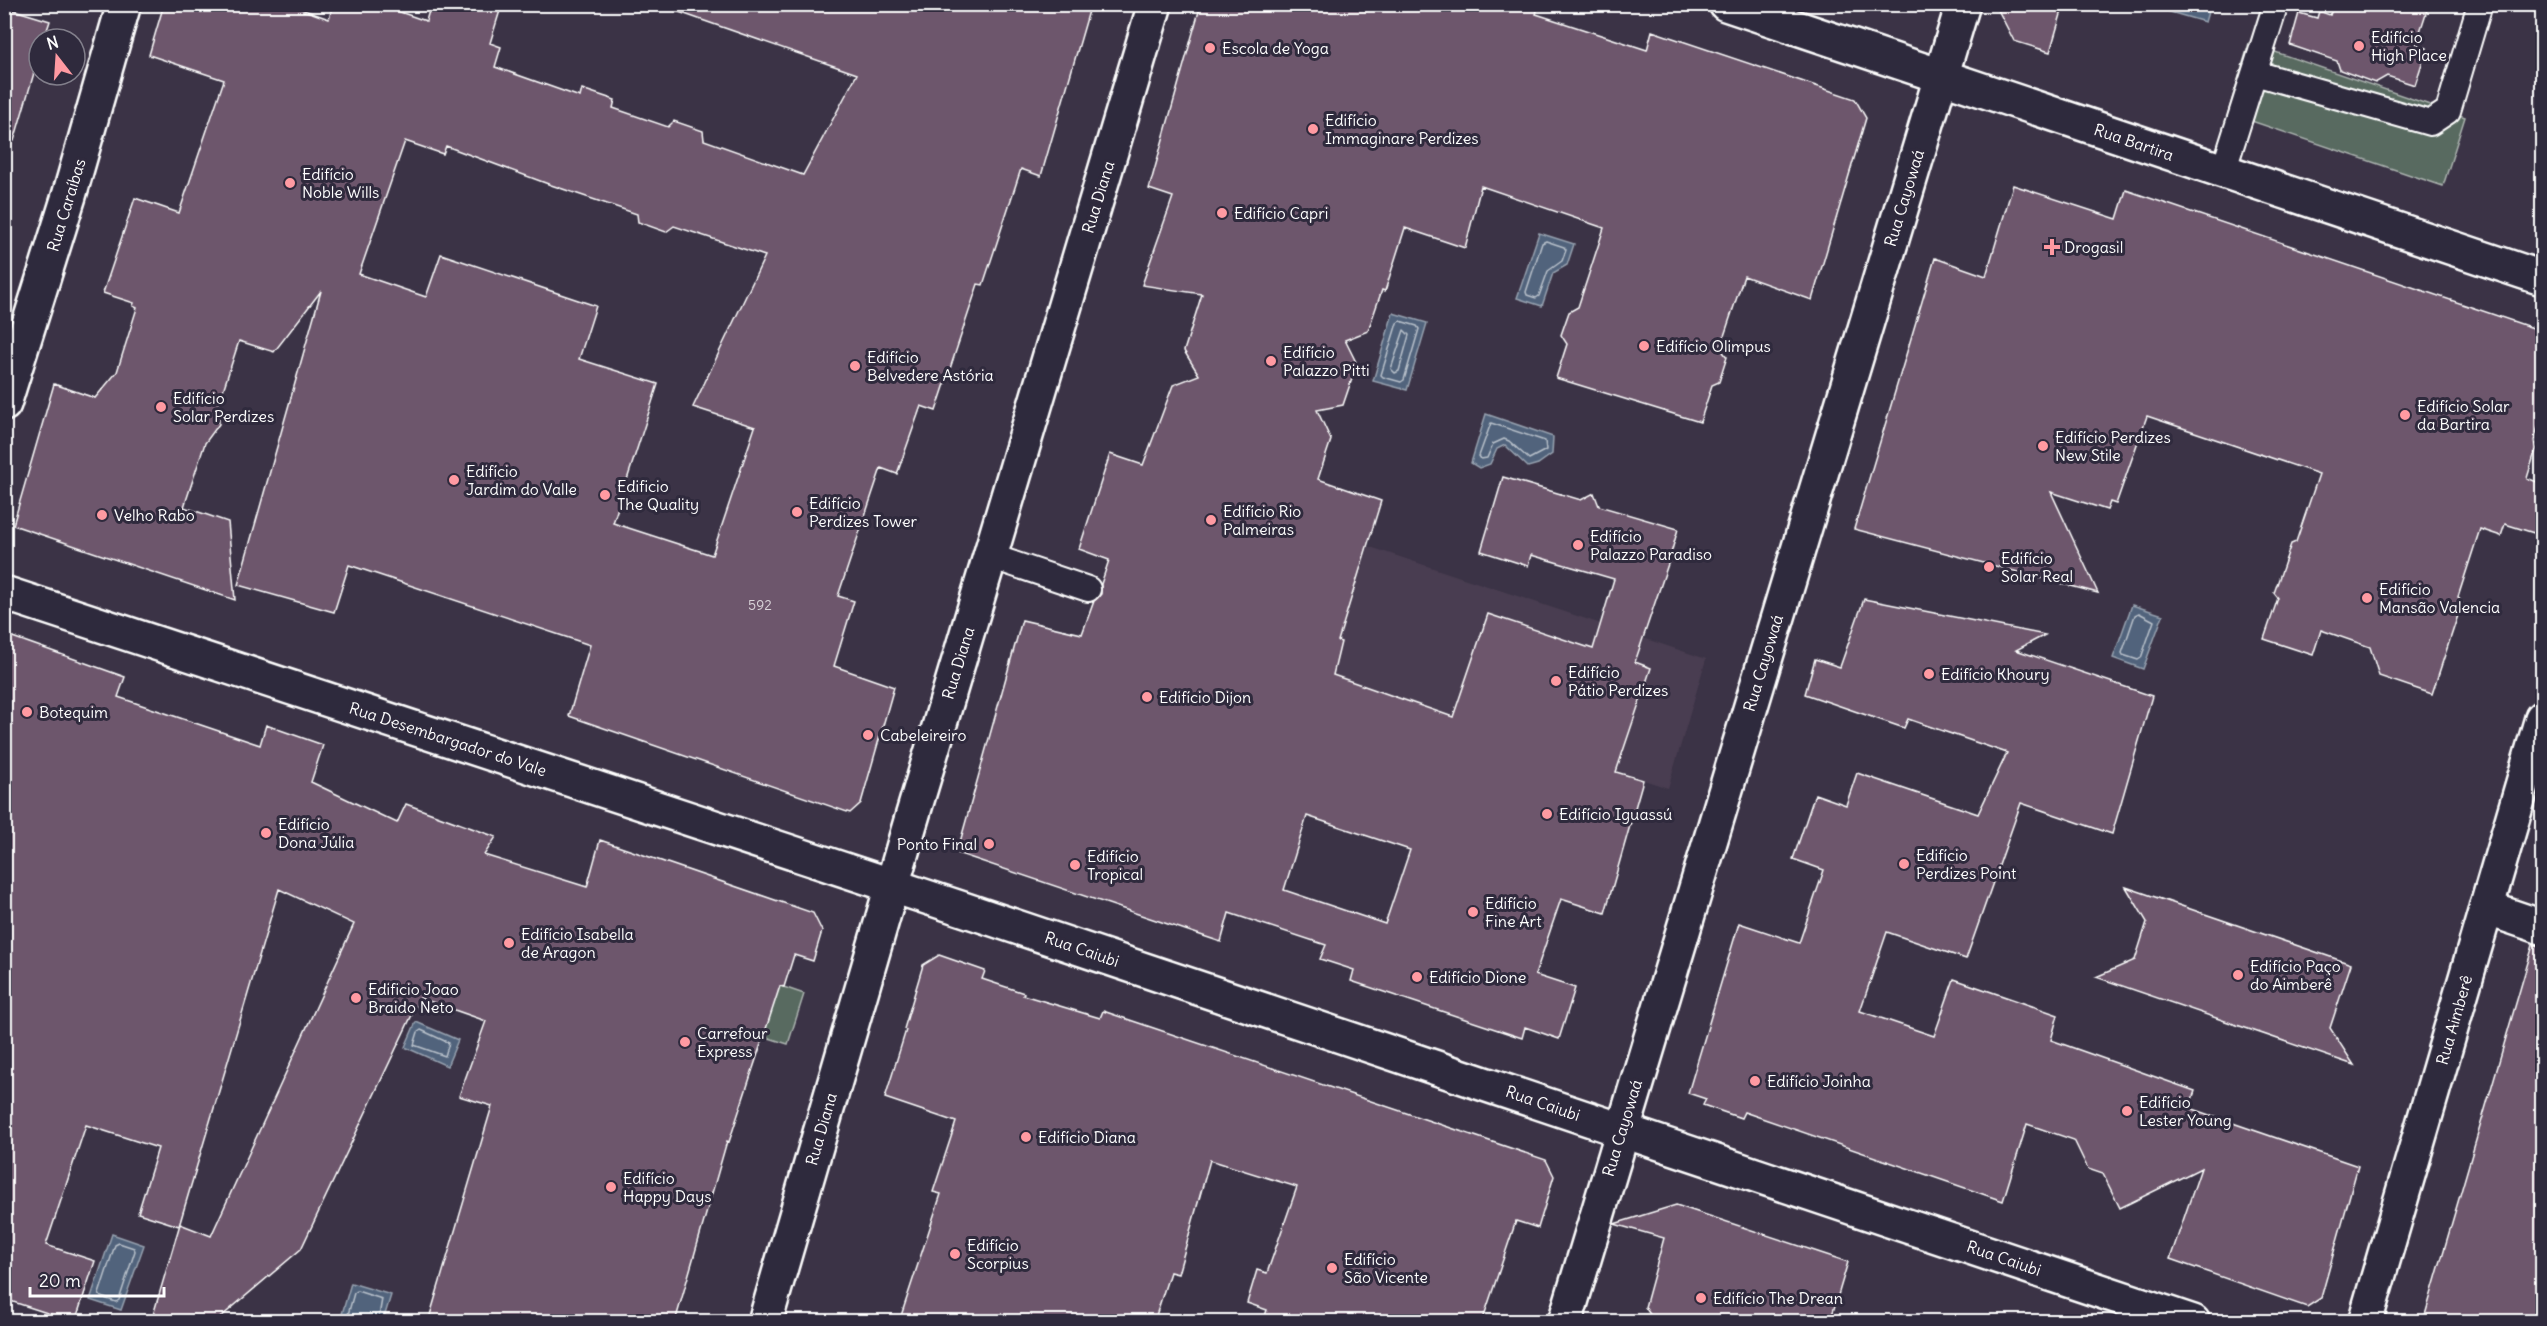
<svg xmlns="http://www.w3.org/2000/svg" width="2547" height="1326" font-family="Delius,sans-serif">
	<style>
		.built { fill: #4a3e51 }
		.green { fill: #596a61; stroke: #acb4b0; stroke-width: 1.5 }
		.water { fill: #51647c; stroke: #97a2b0; stroke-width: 1.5 }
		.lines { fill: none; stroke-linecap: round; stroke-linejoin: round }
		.shore { stroke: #b9c1cb; stroke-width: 1.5 }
		.building { fill: #6d576c; stroke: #fff; stroke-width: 1.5; fill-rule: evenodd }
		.lane-casing { stroke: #fff; stroke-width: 28 }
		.street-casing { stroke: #fff; stroke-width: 38 }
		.secondary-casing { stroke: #fff; stroke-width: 38 }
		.lane { stroke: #2f2a3d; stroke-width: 24 }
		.street { stroke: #2f2a3d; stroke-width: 33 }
		.secondary { stroke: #2f2a3d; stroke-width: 33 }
		.poi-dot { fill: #ff9aa2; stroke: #2f2a3d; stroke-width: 2 }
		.labels { text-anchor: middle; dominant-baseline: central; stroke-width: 6; stroke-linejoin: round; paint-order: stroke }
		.number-label { font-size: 14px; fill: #dad5da }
		.poi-label { font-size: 16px; fill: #fff; stroke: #2f2a3d; text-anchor: start }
		.street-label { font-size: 16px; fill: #fff; stroke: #2f2a3d }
	</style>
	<rect width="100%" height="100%" fill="#3b3346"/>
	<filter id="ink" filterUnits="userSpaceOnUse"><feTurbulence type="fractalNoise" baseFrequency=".0167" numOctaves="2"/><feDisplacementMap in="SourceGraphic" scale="12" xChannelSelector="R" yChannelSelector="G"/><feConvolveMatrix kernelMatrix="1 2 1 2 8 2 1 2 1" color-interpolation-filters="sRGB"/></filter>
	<g filter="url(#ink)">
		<path class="built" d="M1367,546l339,113 -38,129 -335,-112 8,-33 -3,-2z"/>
		<path class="green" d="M2249,43l216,74 -22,69 -215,-73z
			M743,973l61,21 -16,50 -32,-10z"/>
		<path class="water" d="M2146,5h64l-5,17z
			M1539,233l35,11 -7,21 -14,8 -11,33 -25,-8z
			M1393,313l34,10 -20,67 -34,-9z
			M1486,414l67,23 -1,17 -14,10 -10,3 -23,-22 -8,4 -7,15 -11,4 -8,-5z
			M2132,605l31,10 -20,54 -30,-11z
			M416,1022l42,18 -11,26 -42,-19z
			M112,1234l32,11 -23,65 -31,-10z
			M351,1283l40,12 -8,26h-43z"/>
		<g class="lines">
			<path class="shore" d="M1546,241l18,6 2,3 -4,11 -14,10 -9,25 -3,2 -9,-3 -1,-3 16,-49z
				M1400,321l17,5 2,3 -15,51 -3,2 -18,-5 -2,-2 16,-52z
				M1404,330l5,5 -10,36 -4,2 -4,-4z
				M1491,423l54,18 1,9 -17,9 -20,-18 -5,-2 -11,5 -6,14 -6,1 -2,-3z
				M2139,613l15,8 -13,37 -3,2 -15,-5 -1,-2 13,-38z
				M421,1030l28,13 -4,13 -31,-11 4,-13z
				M119,1243l15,5 1,3 -16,49 -3,2 -15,-5 -2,-3 16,-49z
				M346,1322l8,-29 3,-2 25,8 -4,23"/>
		</g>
		<path class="building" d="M164,4h123l42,15 4,-15h44l49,17 5,-17h71l-12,39 11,4 -6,20 85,30 2,-8 33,11 -2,8 55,19 6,-6 29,10 1,9 99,35 54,-101 -184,-64 1,-6h417l-50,172 -20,-7 -38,116 -5,-1 -42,127 -15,-5 -24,68 -16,-6 -43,128 16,5 -20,65 60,21 -33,116 -11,10 -281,-97 21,-71 -241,-80 -15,47 -96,-27 83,-294 -47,61 -35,-11 -21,65 1,18 -14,19 -21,64 44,15 7,78 -222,-75 41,-141 41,14 22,-26 20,-64 -4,-2 1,-3 -31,-10 32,-95 44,15 45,-133 -75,-25zM405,141l38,13 3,-8 105,39 86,29 1,8 28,10 8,-6 91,30 -72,151 62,20 -43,128 -99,-32 45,-139 -79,-25 17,-53 -155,-52 -15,43 -67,-23z
			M1201,4h338l-3,10 111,36 5,-19 203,68 11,19 -54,182 -68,-24 -24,72 7,9 -8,25 -7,3 -12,37 -144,-44 11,-34 -6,-9 8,-23 9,-5 26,-79 -123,-42 -16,62 -60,-20 -20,63 -3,-1 -14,41 -23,9 12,24 -14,41 -26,5 14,30 -13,39 63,22 -43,140 3,1 -8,33 120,42 35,-103 105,35 21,-70 -83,-24 -3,11 -47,-15 22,-74 78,23 13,-7 5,13 79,23 -10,35 -33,98 16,6 -35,104 27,8 -38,133 -44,-14 -26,76 40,13 -16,51 -34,-12 -3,11 -171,-57 3,-11 -34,-11 6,-14 -97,-32 -8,29 -264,-89 65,-233 60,14 12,-33 7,-7v-10l8,-24 -30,-11 31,-95 33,11 30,-80 26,-10 -15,-24 18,-57 -60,-9 31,-88 -24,-8zM1307,816l103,34 -25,74 -101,-34z
			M1995,4h69l-14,48 -36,-11z
			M2334,4h95l-13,40 11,4 -12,37 -28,-9 -12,7 -35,-13 -3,-9 -47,-16 9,-32 18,5 2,-7 11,4z
			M4,7l46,14 -6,18h-5v17l-25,85 -10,-1z
			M2013,185l104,34 9,-29 416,141v82l-8,28 2,8 -9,29 15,6v24l-8,25 -29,-9 -4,12 -21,-7 -22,68 4,6 -30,91 -53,-18 -9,-29 -49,-17 -8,25 -49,-16 14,-41 -4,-5 17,-49 5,-2 23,-68 -172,-58 -31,88 -6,-2 -3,8 -56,-18 47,101 -244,-64 81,-271 51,18z
			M1864,599l181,36 -29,15 136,46 -40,138 -91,-31 -55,156 -79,-27 -27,79 74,25 20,-57 104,36 -7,25 144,51 -6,17 169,58 -37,132 -14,9 -137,-48 31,-91 -81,40 -17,-34 -15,-5 -14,-29 -47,-16 -24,77 -259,-89 -3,6 -38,-13 3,-6 -18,-6 51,-170 60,20 25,-73 -31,-11 22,-65 31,11 11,-32 121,41 29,-61 -99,-34 -4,9 -99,-34 10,-35 25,8z
			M4,634l121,43 -7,20 142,48 6,-20 57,20 -12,37 86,41 9,-19 90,33 -12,18 103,32 13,-47 213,73 9,18 -9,30 -19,-6 -10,32 -4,-1 -51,156 -2,-1 -52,181h-247l64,-216 -33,-10 27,-75 -66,-23 -119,251 -86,73h-64l29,-98 31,12 143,-312 -75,-35 -100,337 -41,-13 20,-65 -72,-23 -40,120 49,16 -20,61 -71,-23z
			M2126,887l225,77 -21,64 24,37 -258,-88 39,-17 12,-38z
			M2533,945l9,1v376h-119z
			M939,955l46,16 -3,8 42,14 -1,2 77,23 3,-7 443,149 8,16 -16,52 -22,-7 -34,101h-219l4,-12 -20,-7 10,-33 10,3 30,-86 -87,-27 -32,114 -8,-2 -16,50h-255l42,-128 -8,-2 23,-70 -71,-24 21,-68 -2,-1 19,-64z
			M1676,1205l172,57 -18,60h-175l-10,-15 19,-69 -50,-14z"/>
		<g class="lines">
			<defs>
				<path id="lane" d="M2255,73l175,50 18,-12 32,-107
					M2223,172l53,-168
					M990,556l98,33"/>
				<path id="street" d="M4,404l65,-208 55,-192
					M2486,908l56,19
					M765,1322l145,-498 245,-820
					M1565,1322l398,-1318
					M2365,1322l177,-604"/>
				<path id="secondary" d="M1726,4l816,274
					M4,593l956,315 1233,414"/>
			</defs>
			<use href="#lane" class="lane-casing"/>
			<use href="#street" class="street-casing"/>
			<use href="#secondary" class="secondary-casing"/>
			<use href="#lane" class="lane"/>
			<use href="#street" class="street"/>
			<use href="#secondary" class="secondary"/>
		</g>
	</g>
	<g class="poi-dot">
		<circle cx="2359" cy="46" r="6"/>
		<circle cx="1210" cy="48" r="6"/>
		<circle cx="1313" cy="129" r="6"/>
		<circle cx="290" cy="183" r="6"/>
		<circle cx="1222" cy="213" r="6"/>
		<path d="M2049 238h6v6h6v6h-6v6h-6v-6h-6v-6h6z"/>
		<circle cx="1644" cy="346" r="6"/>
		<circle cx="1271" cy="361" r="6"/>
		<circle cx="855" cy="366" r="6"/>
		<circle cx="161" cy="407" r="6"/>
		<circle cx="2405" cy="415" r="6"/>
		<circle cx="2043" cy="446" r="6"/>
		<circle cx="454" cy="480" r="6"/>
		<circle cx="605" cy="495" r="6"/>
		<circle cx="797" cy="512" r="6"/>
		<circle cx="102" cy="515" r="6"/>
		<circle cx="1211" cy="520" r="6"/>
		<circle cx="1578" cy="545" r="6"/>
		<circle cx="1989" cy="567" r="6"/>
		<circle cx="2367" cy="598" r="6"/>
		<circle cx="1929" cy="674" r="6"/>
		<circle cx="1556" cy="681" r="6"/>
		<circle cx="1147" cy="697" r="6"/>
		<circle cx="27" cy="712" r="6"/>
		<circle cx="868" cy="735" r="6"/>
		<circle cx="1547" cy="814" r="6"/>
		<circle cx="266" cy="833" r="6"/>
		<circle cx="989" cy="844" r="6"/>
		<circle cx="1904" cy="864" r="6"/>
		<circle cx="1075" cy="865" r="6"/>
		<circle cx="1473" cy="912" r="6"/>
		<circle cx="509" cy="943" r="6"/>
		<circle cx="2238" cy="975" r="6"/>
		<circle cx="1417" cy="977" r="6"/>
		<circle cx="356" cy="998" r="6"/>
		<circle cx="685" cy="1042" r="6"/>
		<circle cx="1755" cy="1081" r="6"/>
		<circle cx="2127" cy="1111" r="6"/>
		<circle cx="1026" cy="1137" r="6"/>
		<circle cx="611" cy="1187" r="6"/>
		<circle cx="955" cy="1254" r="6"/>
		<circle cx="1332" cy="1268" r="6"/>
		<circle cx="1701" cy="1298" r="6"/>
	</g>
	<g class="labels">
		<g class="number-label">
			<text x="760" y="605">592</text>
		</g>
		<g class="poi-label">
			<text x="2371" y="37">Edifício<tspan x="2371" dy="18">High Place</tspan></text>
			<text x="1222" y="48">Escola de Yoga</text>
			<text x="1325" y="120">Edifício<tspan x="1325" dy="18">Immaginare Perdizes</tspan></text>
			<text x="302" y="174">Edifício<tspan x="302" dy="18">Noble Wills</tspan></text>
			<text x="1234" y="213">Edifício Capri</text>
			<text x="2064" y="247">Drogasil</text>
			<text x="1656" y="346">Edifício Olimpus</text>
			<text x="1283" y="352">Edifício<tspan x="1283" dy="18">Palazzo Pitti</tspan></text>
			<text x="867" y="357">Edifício<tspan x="867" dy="18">Belvedere Astória</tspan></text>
			<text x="173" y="398">Edifício<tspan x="173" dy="18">Solar Perdizes</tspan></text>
			<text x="2417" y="406">Edifício Solar<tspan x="2417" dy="18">da Bartira</tspan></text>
			<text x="2055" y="437">Edifício Perdizes<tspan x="2055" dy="18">New Stile</tspan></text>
			<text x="466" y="471">Edifício<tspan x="466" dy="18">Jardim do Valle</tspan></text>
			<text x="617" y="486">Edificio<tspan x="617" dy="18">The Quality</tspan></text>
			<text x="809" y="503">Edifício<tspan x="809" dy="18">Perdizes Tower</tspan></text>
			<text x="1223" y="511">Edifício Rio<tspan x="1223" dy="18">Palmeiras</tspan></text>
			<text x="114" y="515">Velho Rabo</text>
			<text x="1590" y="536">Edifício<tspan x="1590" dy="18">Palazzo Paradiso</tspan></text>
			<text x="2001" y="558">Edifício<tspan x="2001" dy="18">Solar Real</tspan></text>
			<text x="2379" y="589">Edifício<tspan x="2379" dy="18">Mansão Valencia</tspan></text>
			<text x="1568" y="672">Edifício<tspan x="1568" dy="18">Pátio Perdizes</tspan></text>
			<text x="1941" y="674">Edifício Khoury</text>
			<text x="1159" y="697">Edifício Dijon</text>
			<text x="39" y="712">Botequim</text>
			<text x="880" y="735">Cabeleireiro</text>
			<text x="1559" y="814">Edifício Iguassú</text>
			<text x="278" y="824">Edifício<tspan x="278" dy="18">Dona Júlia</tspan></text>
			<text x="977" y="844" text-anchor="end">Ponto Final</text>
			<text x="1916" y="855">Edifício<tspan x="1916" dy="18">Perdizes Point</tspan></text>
			<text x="1087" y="856">Edifício<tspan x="1087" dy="18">Tropical</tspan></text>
			<text x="1485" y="903">Edifício<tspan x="1485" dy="18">Fine Art</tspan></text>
			<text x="521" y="934">Edifício Isabella<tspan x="521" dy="18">de Aragon</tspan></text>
			<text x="2250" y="966">Edifício Paço<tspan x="2250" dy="18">do Aimberê</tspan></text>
			<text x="1429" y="977">Edifício Dione</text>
			<text x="368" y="989">Edificio Joao<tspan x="368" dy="18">Braido Neto</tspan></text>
			<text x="697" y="1033">Carrefour<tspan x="697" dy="18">Express</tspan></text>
			<text x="1767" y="1081">Edifício Joinha</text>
			<text x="2139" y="1102">Edifício<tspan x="2139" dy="18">Lester Young</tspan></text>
			<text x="1038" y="1137">Edifício Diana</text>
			<text x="623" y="1178">Edifício<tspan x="623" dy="18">Happy Days</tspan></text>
			<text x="967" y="1245">Edifício<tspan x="967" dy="18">Scorpius</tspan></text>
			<text x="1344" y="1259">Edifício<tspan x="1344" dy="18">São Vicente</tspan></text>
			<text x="1713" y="1298">Edifício The Drean</text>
		</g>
		<g class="street-label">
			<text transform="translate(2134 142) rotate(19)">Rua Bartira</text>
			<text transform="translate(1098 197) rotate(-73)">Rua Diana</text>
			<text transform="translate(1904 198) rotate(-73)">Rua Cayowaá</text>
			<text transform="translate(66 205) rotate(-73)">Rua Caraíbas</text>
			<text transform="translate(958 663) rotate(-73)">Rua Diana</text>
			<text transform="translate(1763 663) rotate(-73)">Rua Cayowaá</text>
			<text transform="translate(448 739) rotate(18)">Rua Desembargador do Vale</text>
			<text transform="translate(1082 949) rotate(19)">Rua Caiubi</text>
			<text transform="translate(2454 1020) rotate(-74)">Rua Aimberê</text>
			<text transform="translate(1543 1103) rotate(19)">Rua Caiubi</text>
			<text transform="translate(1622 1128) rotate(-73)">Rua Cayowaá</text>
			<text transform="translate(821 1129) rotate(-74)">Rua Diana</text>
			<text transform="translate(2004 1258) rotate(19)">Rua Caiubi</text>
		</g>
	</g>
	<rect width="2547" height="1326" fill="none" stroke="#2f2a3d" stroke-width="24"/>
	<rect x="12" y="12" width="2523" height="1302" fill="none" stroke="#fff" stroke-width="2" filter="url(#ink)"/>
	<g transform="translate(57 57) rotate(343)"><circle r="28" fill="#2f2a3d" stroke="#827f8b" stroke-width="1.5"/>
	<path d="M0-4.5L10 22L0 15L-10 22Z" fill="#ff9aa2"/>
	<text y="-9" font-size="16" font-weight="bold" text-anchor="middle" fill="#ffffff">N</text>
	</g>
	<path d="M30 1287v9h134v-9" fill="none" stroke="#ffffff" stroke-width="3"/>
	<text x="39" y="1287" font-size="18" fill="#ffffff" stroke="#2f2a3d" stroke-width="4.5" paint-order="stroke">20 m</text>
</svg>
